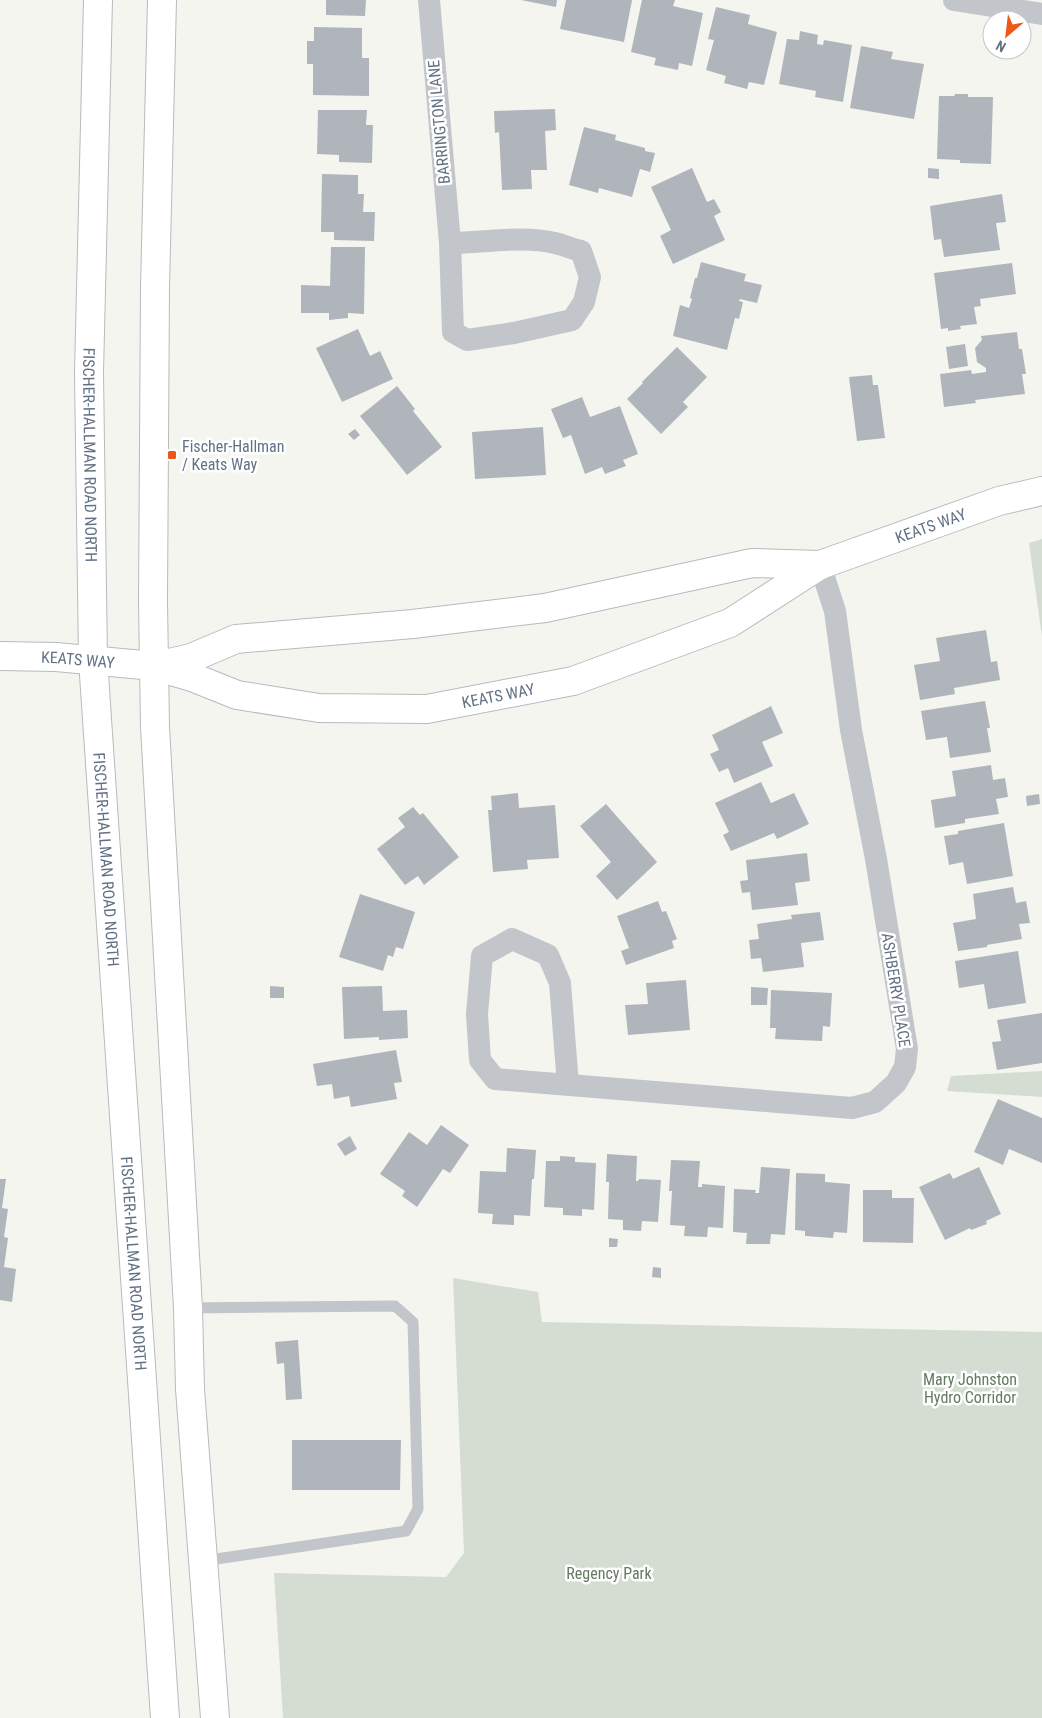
<svg xmlns="http://www.w3.org/2000/svg" width="1042" height="1718" font-family="'Roboto Condensed',sans-serif">
	<style>
		.green { fill: #d5dcd1 }
		.building { fill: #afb5bb }
		.lines { fill: none; stroke-linecap: round; stroke-linejoin: round }
		.secondary-casing { stroke: #b6bbc0; stroke-width: 30 }
		.lane { stroke: #c2c5c9; stroke-width: 11 }
		.street { stroke: #c2c5c9; stroke-width: 22 }
		.secondary { stroke: #fff; stroke-width: 28 }
		.poi-dot { fill: #ee5717; stroke: #fff; stroke-width: 2 }
		.labels { text-anchor: middle; dominant-baseline: central; stroke-width: 5; stroke-linejoin: round; paint-order: stroke }
		.street-label { font-size: 16px; fill: #627284; stroke: #fff }
		.poi-label { font-size: 16px; fill: #627284; stroke: #fff; text-anchor: start }
		.park-label { font-size: 16px; fill: #647a61; stroke: #fff }
	</style>
	<rect width="100%" height="100%" fill="#f5f5f0"/>
	<path class="green" d="M1042,539v98l-13,-94z
		M1042,1071v26l-95,-6 4,-15z
		M453,1278l85,14 4,30 500,10v386h-759l-9,-145 172,4 18,-24z"/>
	<path class="building" d="M326,0h40l-1,16 -39,-1z
		M521,0h36l-1,7z
		M566,0h66l-8,42 -64,-13z
		M642,0h33l-2,6 30,7 -11,53 -13,-3 -1,7 -24,-5 2,-7 -25,-6z
		M716,7l34,8 -2,9 29,8 -13,53 -15,-3 -2,7 -23,-6 2,-7 -20,-6 8,-30 -6,-1z
		M314,27l48,1v30h7v38l-56,-1v-31h-6v-23h7z
		M800,31l18,4 -1,9 6,1 1,-5 28,5 -9,57 -28,-5 1,-6 -37,-7 8,-45 12,1z
		M861,46l32,6 -2,7 33,5 -10,55 -64,-11z
		M955,94h13v3h25l-2,67 -31,-1v-3l-23,-1 2,-63h15z
		M555,109l1,21 -11,1 2,39h-16l1,19 -30,1 -3,-58 -4,1 -1,-22z
		M318,110h49l-1,15h7l-1,38 -33,-1v-7l-22,-1z
		M584,127l32,8 -1,5 30,8v3l10,2 -5,19 -10,-3 -8,28 -33,-9 -1,5 -29,-8z
		M692,168l15,34 7,-3 7,13 -7,4 11,24 -52,24 -13,-28 11,-6 -20,-43z
		M928,168l11,1v10l-11,-1z
		M322,174l36,1v19h6l-1,18h12l-1,29 -40,-1v-8h-13z
		M1002,194l4,28 -10,1 4,27 -56,7 -3,-18 -7,1 -4,-34z
		M331,247h34l-1,67 -16,-1v5l-19,2v-7h-28v-28l29,1z
		M701,262l45,12 -2,7 18,4 -5,18 -17,-4 -1,2 4,1 -4,17 -4,-1 -8,32 -54,-14 7,-31 9,3 3,-9 -2,-1 5,-20h2z
		M1012,263l4,31 -36,5 1,7 -7,1 3,17 -17,2 1,3 -13,2v-3l-7,1 -7,-56z
		M358,329l12,27 10,-5 13,28 -51,23 -26,-54z
		M1017,332l2,17h3l4,25h-4l3,20 -50,6 1,3 -32,4 -4,-33 31,-4 1,4 14,-2v-4l-9,-6 -2,-14 7,-8 -1,-4z
		M965,344l3,22 -19,3 -3,-22z
		M677,347l30,30 -24,25 5,5 -27,27 -34,-35 16,-16 -1,-1z
		M872,375l1,10h5l7,53 -28,3 -8,-64z
		M397,386l18,23 -2,2 29,36 -35,28 -47,-59z
		M582,397l8,20 30,-11 18,48 -15,6 3,6 -21,8 -3,-7 -17,7 -14,-39 -8,3 -12,-29z
		M543,427l3,48 -71,4 -3,-47z
		M355,429l5,6 -6,5 -6,-6z
		M986,630l5,32 6,-1 3,19 -46,8 1,6 -35,6 -6,-35 26,-4 -4,-23z
		M985,701l5,27h-3l4,24 -41,6 -3,-21 -21,3 -5,-29z
		M771,706l12,27 -21,9 11,24 -39,17 -6,-15 -9,4 -9,-18 9,-4 -7,-15z
		M991,765l2,15 12,-2 3,19 -12,2 3,15 -34,5v4l-30,5 -4,-28 25,-4 -4,-25z
		M761,782l10,21 23,-10 15,31 -32,15 -3,-6 -43,18 -8,-16 6,-3 -14,-29z
		M518,793l1,15 36,-3 4,53 -32,2 1,9 -35,3 -5,-62h4l-1,-14z
		M1039,794l1,10 -13,2 -1,-10z
		M606,804l51,58 -40,38 -21,-24 15,-14 -31,-36z
		M413,807l7,8 3,-2 36,44 -35,28 -6,-9 -13,9 -28,-36 28,-22 -7,-9z
		M1004,823l9,53 -46,8 -4,-22 -14,3 -5,-29 14,-2v-3z
		M807,853l3,28 -15,2 3,22 -46,5 -2,-18 -8,1 -2,-12 8,-1 -2,-20z
		M1013,887l3,16 10,-2 4,22 -11,1 3,15 -35,6v2l-29,4 -5,-28 23,-4 -3,-25z
		M360,894l55,18 -12,37 -7,-2 -3,10 -5,-2 -5,16 -44,-14z
		M658,901l4,11 4,-1 11,28 -5,2 2,7 -48,17 -5,-14 8,-3 -12,-32z
		M820,912l4,28 -23,3 3,24 -41,5 -2,-14 -10,1 -2,-19 10,-1 -2,-15 35,-5 -1,-4z
		M1018,951l8,52 -38,6 -4,-25 -25,4 -4,-27z
		M686,980l4,50 -62,5 -3,-30 23,-1 -2,-21z
		M270,986l14,1v11h-14z
		M382,986l1,25 24,-1 1,28 -29,2v-3l-35,2 -2,-52z
		M751,987l17,1 -1,17h-16z
		M771,990l61,3 -2,34 -7,-1 -1,15 -47,-2 1,-11h-6z
		M1042,1013v50l-45,7 -5,-28 9,-1 -4,-21z
		M396,1050l6,32 -8,1 3,16 -46,8 -2,-11 -15,3 -2,-15 -15,2 -4,-22z
		M998,1099l44,19v45l-33,-14 -6,16 -29,-13z
		M441,1125l28,20 -19,28 -7,-4 -26,38 -15,-11 3,-5 -25,-17 29,-42 18,13z
		M350,1136l7,13 -12,7 -8,-12z
		M507,1148l29,2 -2,29h-2l-2,37 -16,-1v10l-22,-1 1,-10 -15,-1 2,-42 26,1z
		M607,1154l30,2 -1,25h2l1,-2 22,1 -3,42 -16,-1 -1,10 -18,-1v-10l-15,-1 1,-37h-3z
		M560,1156l15,1v5l21,1 -2,47 -12,-1v7l-19,-1v-7l-19,-1 2,-46h14z
		M671,1160l29,1 -2,26h4v-3l23,2 -2,42 -15,-1 -1,10 -23,-1 1,-10 -15,-1 2,-34h-3z
		M761,1167l29,2 -5,66 -14,-1 -1,10h-24l1,-11 -14,-1 1,-43 22,1 -1,3h4z
		M979,1167l22,47 -15,7 1,3 -16,6 -1,-2 -25,12 -26,-53 31,-14 3,6z
		M796,1173l29,1v8l25,2 -3,49 -13,-1 -1,6 -28,-2v-5l-10,-1z
		M0,1179h6l-4,29 6,1 -4,28 4,1 -4,29 12,2 -4,33 -12,-2z
		M863,1190h29v8h22l-1,45 -50,-1z
		M609,1238l9,1 -1,8h-8z
		M653,1267l8,1v10l-9,-1z
		M298,1340l4,59 -16,1 -2,-37 -7,1 -2,-22z
		M292,1440h109l-1,50h-108z"/>
	<g class="lines">
		<defs>
			<g id="secondary">
				<path id="s1" d="M98,0l-9,373 4,287 72,1058"/>
				<path d="M162,0l-7,287 -2,315 2,125 33,581 2,81 25,329"/>
				<path id="s2" d="M0,656l56,1 98,9 38,11 45,18 82,13 108,1 146,-28 157,-58 90,-58 179,-64 43,-10"/>
				<path d="M156,666l35,-8 45,-19 177,-15 132,-16 207,-45 68,2"/>
			</g>
		</defs>
		<use href="#secondary" class="secondary-casing"/>
		<path class="lane" d="M188,1308l207,-2 18,16 5,187 -12,22 -203,30"/>
		<path class="street" d="M429,0l21,243 3,89 14,8 47,-7 58,-13 12,-18 6,-25 -9,-26c-9,-2 -17,-6 -26,-8 -34,-8 -71,0 -105,0
			M954,0l88,14
			M568,1085l-8,-102 -12,-28 -36,-16 -30,17 -5,58 3,46 15,19 357,29 23,-6 21,-19 9,-16 2,-18 -31,-190 -25,-129 -16,-119 -15,-46"/>
		<use href="#secondary" class="secondary"/>
	</g>
	<rect class="poi-dot" x="167" y="450" width="10" height="10" rx="2.5"/>
	<g class="labels">
		<g class="street-label">
			<text transform="translate(439 122) rotate(-95)">BARRINGTON LANE</text>
			<text stroke="none"><textPath href="#s1" startOffset="455">FISCHER-HALLMAN ROAD NORTH</textPath></text>
			<text stroke="none"><textPath href="#s2" startOffset="974">KEATS WAY</textPath></text>
			<text stroke="none"><textPath href="#s2" startOffset="78">KEATS WAY</textPath></text>
			<text stroke="none"><textPath href="#s2" startOffset="506">KEATS WAY</textPath></text>
			<text stroke="none"><textPath href="#s1" startOffset="860">FISCHER-HALLMAN ROAD NORTH</textPath></text>
			<text transform="translate(896 990) rotate(81)">ASHBERRY PLACE</text>
			<text stroke="none"><textPath href="#s1" startOffset="1265">FISCHER-HALLMAN ROAD NORTH</textPath></text>
		</g>
		<g class="poi-label">
			<text x="182" y="446">Fischer-Hallman<tspan x="182" dy="18">/ Keats Way</tspan></text>
		</g>
		<g class="park-label">
			<text x="970" y="1379">Mary Johnston<tspan x="970" dy="18">Hydro Corridor</tspan></text>
			<text x="609" y="1573">Regency Park</text>
		</g>
	</g>
	<g transform="translate(1007 35) rotate(208)"><circle r="24" fill="#ffffff" stroke="#c0c7ce"/>
	<path d="M0-4L9 19L0 12L-9 19Z" fill="#ee5717"/>
	<text y="-8" font-size="14" font-weight="bold" text-anchor="middle" fill="#627284">N</text>
	</g>
</svg>
